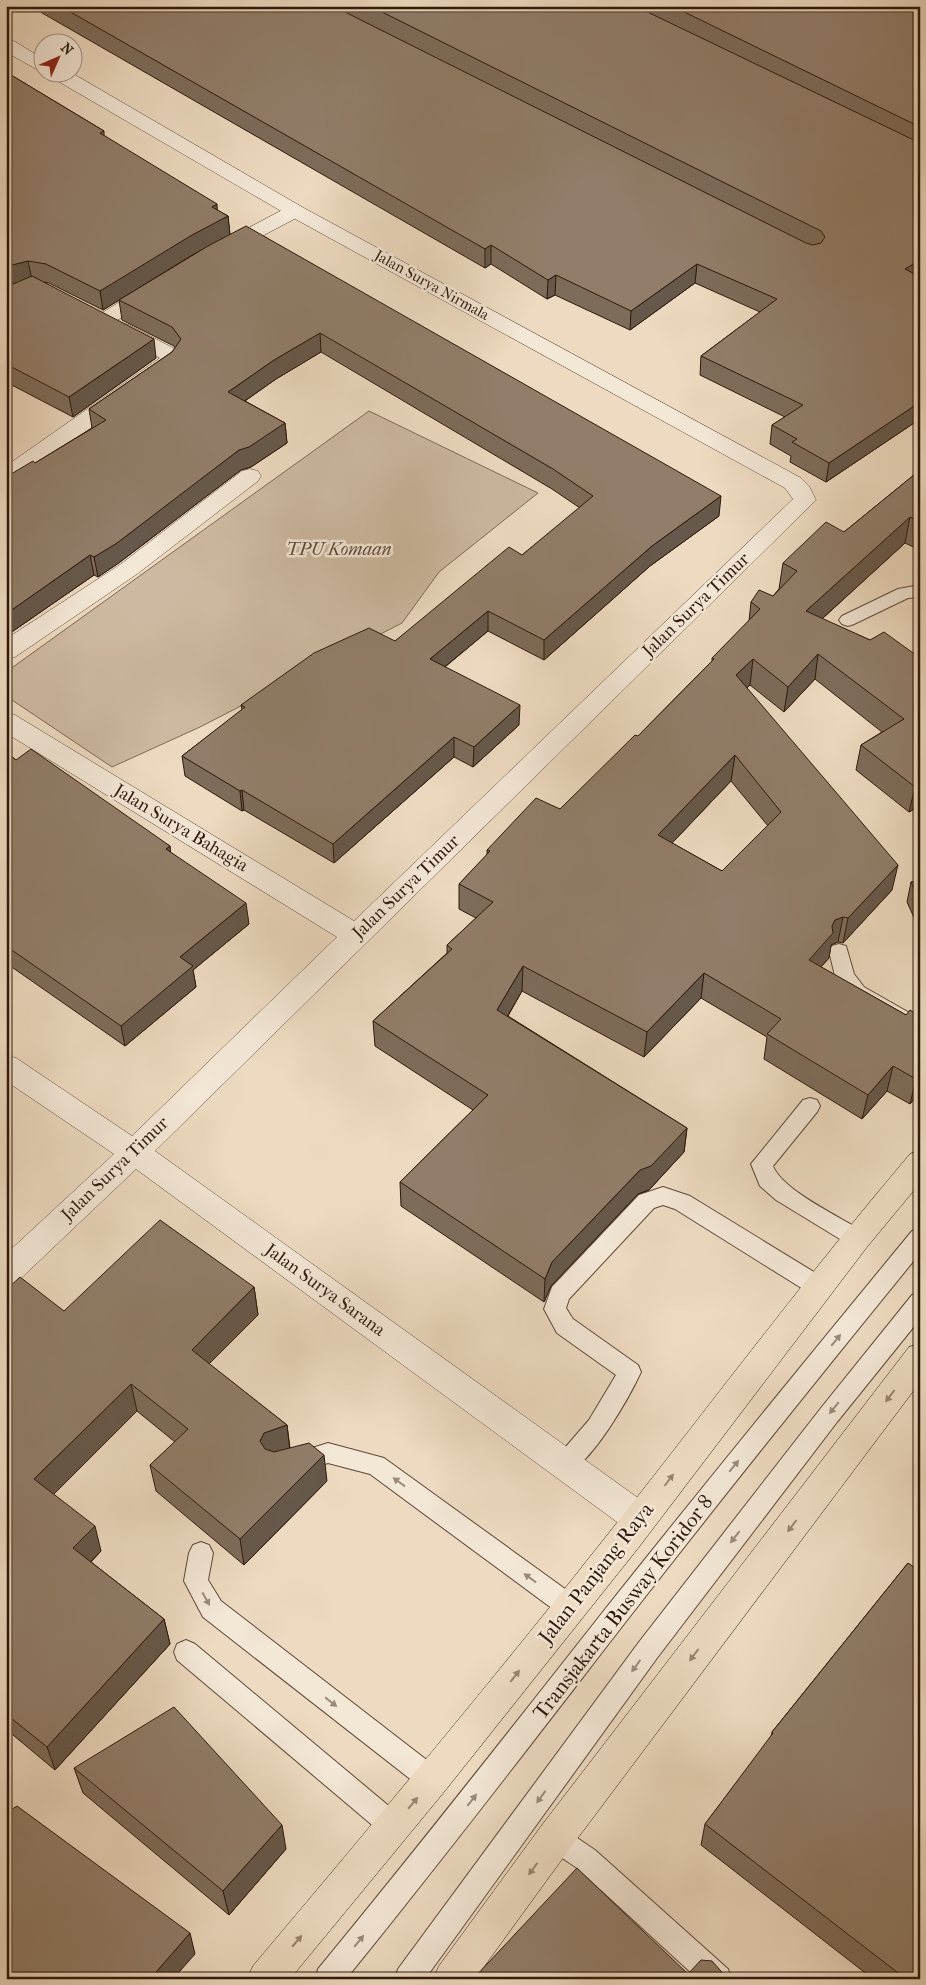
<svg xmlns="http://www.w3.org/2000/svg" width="926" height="1985" font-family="'IM FELL French Canon',serif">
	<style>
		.green { fill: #cdb9a1; stroke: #7e6856 }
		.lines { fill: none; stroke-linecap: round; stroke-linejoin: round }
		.service-casing { stroke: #5e4838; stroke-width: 2 }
		.pedestrian-casing { stroke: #5e4838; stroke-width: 1 }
		.minor-casing { stroke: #5e4838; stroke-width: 1 }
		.primary-casing { stroke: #2e180a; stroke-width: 1 }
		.service { fill: #f3e7d6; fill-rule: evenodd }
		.pedestrian { fill: #f3e7d6; fill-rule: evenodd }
		.minor { fill: #f3e7d6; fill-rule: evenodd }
		.primary { fill: #eddac0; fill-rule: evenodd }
		.wall { fill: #7d6c5a; stroke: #2e180a; fill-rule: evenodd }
		.shaded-wall { fill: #66584a; stroke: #2e180a }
		.building { fill: #917d69; stroke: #2e180a; fill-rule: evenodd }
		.oneway { fill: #9a8a7a }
		.oneway2 { fill: #97836e }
		.labels { text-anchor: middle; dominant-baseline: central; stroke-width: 5; stroke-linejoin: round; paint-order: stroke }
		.far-street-label { font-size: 15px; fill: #2e180a; stroke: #f3e7d6 }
		.park-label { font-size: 18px; font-style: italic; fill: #5e4837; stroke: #f3e7d6 }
		.street-label { font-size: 18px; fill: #2e180a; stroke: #f3e7d6 }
		.near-street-label { font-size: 21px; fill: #2e180a; stroke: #f3e7d6 }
	</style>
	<rect width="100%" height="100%" fill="#eddac0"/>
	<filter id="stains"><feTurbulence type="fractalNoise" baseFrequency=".004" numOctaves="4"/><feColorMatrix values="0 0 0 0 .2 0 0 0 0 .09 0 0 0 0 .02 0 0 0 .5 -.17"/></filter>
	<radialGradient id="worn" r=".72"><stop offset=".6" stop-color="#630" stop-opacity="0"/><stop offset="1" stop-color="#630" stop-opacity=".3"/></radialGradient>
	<path class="green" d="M369,411l169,82 -99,79 -37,51 -202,104 -88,40 -106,-71v-24z"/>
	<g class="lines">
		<defs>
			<path id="service" d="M920,585v12l-12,1 -54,26 -6,2 -6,-2 -3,-4 3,-4 56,-27z
				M839,944l7,2 8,28 10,13 56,32v18l-70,-40 -15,-21 -6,-25 3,-5z
				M810,1098l7,2 3,6 -3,6 -44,54c9,24 67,51 91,66l3,6 -3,6 -8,3 -8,-3 -72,-44 -16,-14 -9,-22 52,-64z
				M663,1187l27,9 137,84 3,7 -3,7 -8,2 -8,-2 -136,-85 -12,-4 -9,3 -85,91 -3,9 7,11 65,46 3,7c-12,26 -50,93 -76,102l-8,-3 -4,-7 4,-7 32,-37 27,-45 -59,-42 -13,-24 8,-22 87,-92z
				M920,1228v25c-100,123 -199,246 -296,371 -92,119 -183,238 -278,355h-31l3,-10c98,-119 193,-240 288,-361 101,-127 203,-252 306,-377z
				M920,1293v26l-83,103 -180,236 -232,321h-30l3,-10 241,-327 182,-234 91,-113z
				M328,1443l56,15 195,141 3,8 -3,8 -9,3 -9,-3 -191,-141 -42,-11 -30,9 -8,-3 -4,-7 4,-7z
				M201,1542l8,3 4,8 -5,27 13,21 220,170 4,9 -4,9 -9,4 -9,-4 -220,-172 -19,-36 5,-28 4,-8z
				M186,1640l9,4 207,173 4,9 -4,9 -9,4 -9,-4 -207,-175 -3,-8 3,-8z
				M555,1825l9,4 31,21 133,119 3,10h-33l-121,-111 -31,-21 -4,-9 4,-9z"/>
			<path id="pedestrian" d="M295,205l7,2 3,4 -3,4 -72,38 -7,2 -7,-2 -3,-4 3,-4 72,-38z
				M151,285l7,2 3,4 -3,4 -47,29 -7,2 -7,-2 -3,-4 3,-4 47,-29z"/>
			<path id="minor" d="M6,39l6,1 30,18v12l-6,-1 -30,-17z
				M47,72h23l232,135 499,271 8,8 7,14 -661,651 497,357 4,11 -4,11 -12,4 -12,-4 -492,-361 -119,113 -11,4v-32l108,-100 -108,-73v-26l10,3 116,78 205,-199 -331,-204v-21l9,3 339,206 439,-422 -8,-11 -497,-273 -239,-139z
				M122,323l7,2 44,23 9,10 -9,12 -159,112 -8,2v-18l154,-108 -45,-25 -3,-4 3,-4z
				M250,469l8,2 3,5 -3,5 -121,93 -122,83 -9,2v-20l115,-75 121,-93z"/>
			<path id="primary" d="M920,1150v33l-53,64 -228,300 -195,245 -154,187h-43l6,-13c123,-146 245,-292 363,-442 98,-124 192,-250 294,-370z
				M920,1344v38l-352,469 -93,128h-42l6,-13 103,-141 367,-478z"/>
		</defs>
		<use href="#service" class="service-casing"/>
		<use href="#pedestrian" class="pedestrian-casing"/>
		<use href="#minor" class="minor-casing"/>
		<use href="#primary" class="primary-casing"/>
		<use href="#service" class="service"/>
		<use href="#pedestrian" class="pedestrian"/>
		<use href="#minor" class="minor"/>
		<use href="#primary" class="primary"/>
	</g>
	<path class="wall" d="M30,6h890v413l-94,63 -36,-20 1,-6 -21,-12 2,-19 13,-8 -85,-42 1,-19 59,-44 -65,-29 -65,47 -75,-35 -8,4 -56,-35 -6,4z
		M6,72l98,59v5l113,74 11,6 2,19 489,281 -69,50 -106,94 -56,-29 -43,36 74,58 -46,42 -19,-10 -120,106 -90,-53 -2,1 -57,-35 -3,-20 60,-46 -1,-5 154,-64 127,-86 58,-47 -28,-19 -231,-137 -45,27 -31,22 40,22 2,20 -36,24 -10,3 -121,92 -22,15 -4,-2 -88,61v-159l29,-14 57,-35 -3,-19 83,-57 3,-4 -1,-2 -52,-26 -3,-20 -16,10 -54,-27 -5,-1 112,76 -83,59 -67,-35z
		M920,470v80l-15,-7 -83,76 48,21 50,18v148l-11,6 -53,-42 5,-25 21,-13 -67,-53 -31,33 -34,-27 -3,3 145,202 -49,53 -5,-1 -7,3 -2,13 -8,9 85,48 14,1v76l-10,12 -23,-13 -25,28 -98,-60 3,-22 -66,-39 -57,59 -122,-66 -14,25 179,112 -3,24 -35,38 -11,4 -87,92 -7,16 -143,-96 -1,-24 73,-72 -98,-64 -2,-25 74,-68v-8l29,-27 -17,-9v-25l28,-29v-5l73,-41 78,-73 74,-75v-3l37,-37 2,-19 22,-6 6,-7 4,-26 61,-31zM731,781l37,45 -46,45 -50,-28z
		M6,752l10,8 154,86v6l79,72 -56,46 3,17 -71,59 -119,-83z
		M920,881v50l-13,-29 4,-20z
		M254,1287l4,28 -49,49 78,61 3,23 37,33 -83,84 -88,-74 -6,-26 25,-23 -38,-31 -84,83 48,57 -10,11 73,57 6,25 -115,126 -48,-40 -1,1v-441l58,21z
		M908,1563l12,416h-47l-172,-134 4,-21 66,-87 1,-5z
		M74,1768l212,81 -57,66 -146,-122z"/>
	<path class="shaded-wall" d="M217,204l1,17 10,-5 2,20 -36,18 -91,56 -3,-19 112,-84z
		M491,245v19l-6,4v-19z
		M920,260v17l-15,-8z
		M28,261l4,19 -26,10v-22l6,-3z
		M697,264l-2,19 -65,47 1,-19z
		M556,275l-1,20 -8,4 1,-19z
		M320,333l1,19 -45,27 -47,33 -1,-20 46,-32z
		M154,339l2,19 -83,59 -4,-20z
		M920,402v17l-94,63 3,-19z
		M285,423l2,20 -36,24 -10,3 -121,92 -22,15 -4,-20 145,-107z
		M721,496l-2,20 -69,50 -106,94v-20l108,-94z
		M910,517l-5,26 -103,94 4,-26z
		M90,555l4,20 -88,61v-22z
		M488,611v20l-58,48v-20z
		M818,654l-3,25 -31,33 4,-25z
		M753,659l-3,26 -17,15 3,-25z
		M520,705l-1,20 -46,42 1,-20z
		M454,737v20l-120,106 -1,-19z
		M735,755l-4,26 -75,79 2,-25z
		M920,784v22l-11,6 6,-25z
		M242,790l2,20 -2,1 -2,-20z
		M170,846l2,21 -6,-18z
		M898,865l-6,25 -49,53 5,-25z
		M246,903l3,21 -56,46 3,17 -71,59 -4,-20 59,-69z
		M843,917l-5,25 -7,3 -2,13 -25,27 5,-25 23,-34 3,-6z
		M523,966l-1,25 -25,43v-24z
		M704,973l-3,25 -57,59 3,-25z
		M893,1066l-6,25 -25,28 6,-24z
		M920,1075v17l-10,12 6,-25z
		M687,1128l-3,24 -35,38 -11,4 -87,92 -7,16 1,-23 7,-17 88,-92z
		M6,1151l2,8 -2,1z
		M254,1287l4,28 -62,62 -4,-27z
		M131,1384l6,27 -95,95 -8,-27z
		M287,1425l3,27 -27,16 -3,-27 4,-8z
		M324,1455l3,26 -83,84 -4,-26z
		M95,1526l6,25 -21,22 -7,-25z
		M164,1619l6,25 -115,126 -8,-23z
		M282,1825l4,24 -57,66 -6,-24z
		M190,1933l5,21 -22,25h-23z"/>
	<path class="building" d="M60,6h273l473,237 7,2 8,-2 4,-6 -4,-6 -451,-225h265l285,137v117l-15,9 15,8v125l-91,61 -37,-21 5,-3 -25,-14 31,-20 -102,-49 76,-57 -80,-35 -66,47 -75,-36 -8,5 -57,-35 -6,4z
		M672,6h248v121z
		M6,72l98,59 -4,2 117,71 -5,3 16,9 -36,19 -92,56 -54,-27 -18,-3 -16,4 -6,3z
		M246,226l475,270 -69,50 -108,94 -56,-29 -58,48 90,46 -46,42 -20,-10 -121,107 -91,-54 -2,1 -58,-35 63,-49 -4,-2 73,-52 55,-25 26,13 114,-94 13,8 71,-59 -40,-27 -233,-136 -46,27 -46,32 57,31 -36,24 -10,3 -122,93 -23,14 -4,-2 -84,59v-137l27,-16 2,2 71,-43 -17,-11 83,-57 9,-13 -9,-12 -53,-27 89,-54z
		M32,276l122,63 -85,58 -63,-33v-77z
		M920,470v52l-10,-5 -104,94 64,29 14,-8 36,26v126l-5,3 -54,-42 43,-26 -86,-65 -30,33 -35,-28 -17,16 162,190 -50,53 -5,-1 -8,3 -3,6 1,7 -24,27 97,55 4,-5 10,6v59l-4,4 -23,-13 -25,29 -101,-61 14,-15 -77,-46 -57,59 -124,-66 -26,44 190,118 -36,38 -11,4 -88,92 -7,17 -145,-97 88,-87 -115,-74 79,-72 -5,-4 46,-43 -34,-18 31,-33 -3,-1 49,-52 24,11 75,-74 3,1 76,-77 -2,-1 48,-49 -9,-7 8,-12 14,6 24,-25 -14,-8 43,-41 18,10zM735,755l46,57 -59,59 -64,-36z
		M31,749l139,97 -4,3 80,54 -66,54 13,9 -72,60 -115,-80v-194l10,8z
		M920,881v21l-9,-20z
		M160,1220l94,67 -62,63 95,75 -23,8 -4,8 5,8 9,3 35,-9 15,12 -84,84 -90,-74 38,-36 -57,-45 -97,95 61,47 -22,22 91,71 -117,128 -41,-33v-424l14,-13 44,34z
		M908,1563l12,8v408h-14l-201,-155 68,-91 -1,-1z
		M174,1707l108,118 -59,66 -149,-123z
		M17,1806l173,127 -40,46h-144v-166z
		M577,1868l111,106 13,-14 11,1 16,18h-255z"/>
	<defs><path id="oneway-solid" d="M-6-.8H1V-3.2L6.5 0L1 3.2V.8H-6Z" transform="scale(1.25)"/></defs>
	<g class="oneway">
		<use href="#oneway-solid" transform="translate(836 1340) rotate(-51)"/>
		<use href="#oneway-solid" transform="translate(834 1408) rotate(129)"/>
		<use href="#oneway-solid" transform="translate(734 1466) rotate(-51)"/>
		<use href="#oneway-solid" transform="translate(399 1482) rotate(-144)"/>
		<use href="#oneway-solid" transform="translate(735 1537) rotate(128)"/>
		<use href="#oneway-solid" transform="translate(530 1578) rotate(-144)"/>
		<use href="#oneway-solid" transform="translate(206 1599) rotate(61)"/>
		<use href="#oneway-solid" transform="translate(636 1666) rotate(126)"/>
		<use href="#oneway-solid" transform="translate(331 1702) rotate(38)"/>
		<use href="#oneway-solid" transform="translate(541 1797) rotate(126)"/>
		<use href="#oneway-solid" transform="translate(472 1800) rotate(-52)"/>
		<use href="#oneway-solid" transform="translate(359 1941) rotate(-51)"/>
	</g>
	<g class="oneway2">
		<use href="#oneway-solid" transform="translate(890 1396) rotate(127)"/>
		<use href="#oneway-solid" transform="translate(669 1480) rotate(-53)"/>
		<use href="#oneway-solid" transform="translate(792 1526) rotate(127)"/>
		<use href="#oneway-solid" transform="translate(694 1655) rotate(127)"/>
		<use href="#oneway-solid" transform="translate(515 1676) rotate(-52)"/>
		<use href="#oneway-solid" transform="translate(413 1803) rotate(-50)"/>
		<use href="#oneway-solid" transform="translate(533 1869) rotate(126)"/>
		<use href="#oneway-solid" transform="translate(297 1941) rotate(-50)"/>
	</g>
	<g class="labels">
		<g class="far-street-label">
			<text transform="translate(432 285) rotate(29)">Jalan Surya Nirmala</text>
		</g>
		<g class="park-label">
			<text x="339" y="549">TPU Komaan</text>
		</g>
		<g class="street-label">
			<text transform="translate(696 605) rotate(-44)">Jalan Surya Timur</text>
			<text transform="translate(181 828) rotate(31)">Jalan Surya Bahagia</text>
			<text transform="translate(406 887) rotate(-44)">Jalan Surya Timur</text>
			<text transform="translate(115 1169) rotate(-44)">Jalan Surya Timur</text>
			<text transform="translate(325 1290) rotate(36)">Jalan Surya Sarana</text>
		</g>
		<g class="near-street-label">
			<text transform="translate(596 1573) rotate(-52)">Jalan Panjang Raya</text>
			<text transform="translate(623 1607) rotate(-52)">Transjakarta Busway Koridor 8</text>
		</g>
	</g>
	<rect width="926" height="1985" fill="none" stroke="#eddac0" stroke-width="25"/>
	<rect x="8" y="8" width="911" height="1970" fill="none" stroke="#2e180a" stroke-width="2.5"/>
	<rect x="12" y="12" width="901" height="1960" fill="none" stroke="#2e180a"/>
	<g transform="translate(58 58) rotate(45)"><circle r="24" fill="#f3e7d6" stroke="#a49484"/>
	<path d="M0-4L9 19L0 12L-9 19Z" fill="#8f2418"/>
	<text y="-8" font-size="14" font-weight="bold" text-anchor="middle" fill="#2e180a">N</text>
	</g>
	<rect width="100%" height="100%" filter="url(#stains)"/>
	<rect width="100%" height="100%" fill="url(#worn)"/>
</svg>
